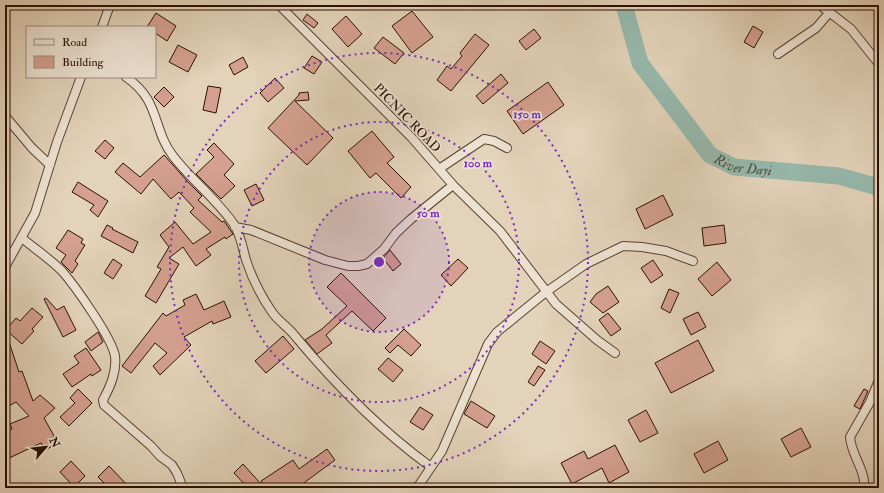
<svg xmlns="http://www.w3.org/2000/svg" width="884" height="493" font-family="'IM FELL Double Pica',serif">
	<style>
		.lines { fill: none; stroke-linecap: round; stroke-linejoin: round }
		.river { stroke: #96b8ac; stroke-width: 17 }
		.building { fill: #d5a090; stroke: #2a1102 }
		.minor-casing { stroke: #584230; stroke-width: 10 }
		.minor { stroke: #ede2d2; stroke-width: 8 }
		.ring { fill: none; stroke: #7b2cbf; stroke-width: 2; stroke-dasharray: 2 4 }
		.labels { text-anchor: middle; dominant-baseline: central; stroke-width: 3.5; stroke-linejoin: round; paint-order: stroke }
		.street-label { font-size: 13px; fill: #2a1102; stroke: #ede2d2 }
		.water-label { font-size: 14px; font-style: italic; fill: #504b3e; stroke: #ede2d2 }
		.centre { fill: #7b2cbf; stroke: #ede2d2; stroke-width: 2 }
		.ring-label { font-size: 12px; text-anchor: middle; font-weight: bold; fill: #7b2cbf; stroke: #ede2d2; stroke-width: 3.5; stroke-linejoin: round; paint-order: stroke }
	</style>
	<rect width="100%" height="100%" fill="#e3d3ba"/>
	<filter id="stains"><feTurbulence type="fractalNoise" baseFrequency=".005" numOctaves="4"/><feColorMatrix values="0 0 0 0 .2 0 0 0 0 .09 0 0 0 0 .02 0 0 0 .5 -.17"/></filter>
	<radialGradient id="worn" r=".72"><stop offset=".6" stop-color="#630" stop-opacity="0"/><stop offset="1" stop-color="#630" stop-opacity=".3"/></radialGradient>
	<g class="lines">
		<path class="river" id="s1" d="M624,5l16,58 70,92 24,12 105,9 35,10 5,3"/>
	</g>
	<path class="building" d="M412,11l21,26 -21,16 -20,-27z
		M156,13l20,13 -9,15 -12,-8v-6h-8z
		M307,14l11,9 -4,5 -11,-8z
		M346,16l16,18 -14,13 -16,-18z
		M753,26l10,6 -9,16 -10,-6z
		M534,29l7,9 -15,12 -7,-9z
		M475,34l14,11 -38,46 -14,-11 10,-14 4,3 11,-13 -2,-3z
		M383,37l21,16 -9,11 -21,-16z
		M178,45l19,10 -9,17 -19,-10z
		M312,56l10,6 -8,12 -10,-6z
		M243,57l5,10 -14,8 -5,-10z
		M501,74l7,9 -25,21 -7,-8z
		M275,78l9,10 -16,14 -8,-9z
		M548,82l16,23 -41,29 -16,-23z
		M208,86l13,2 -5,25 -13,-3z
		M164,87l10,10 -10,10 -10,-10z
		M308,92l1,8 -14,1 38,37 -26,27 -39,-37 31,-33v-2z
		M372,131l22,26 -7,6 24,24 -10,11 -25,-25 -6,5 -22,-27z
		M105,140l9,8 -9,11 -10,-8z
		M214,143l20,21 -10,11 11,11 -14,13 -25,-25 18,-17 -7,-7z
		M164,155l24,27 14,14 -4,4 24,22 2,-1 9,13 -7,5 -1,-2 -19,12 5,6 -15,11 -13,-19 -14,11 10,6 -23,39 -11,-7 16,-27 -4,-2 12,-20 -9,-12 15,-13 18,22 18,-12 -21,-20 4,-4 -15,-16 -8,7 -18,-20 -12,15 -26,-22 8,-9 17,14z
		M78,182l30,19 -10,16 -8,-7 4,-5 -22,-13z
		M256,184l8,16 -12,6 -8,-16z
		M663,195l10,20 -28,14 -9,-20z
		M107,225l6,3 -1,1 26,13 -5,11 -32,-17z
		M724,225l2,18 -22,3 -2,-18z
		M68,230l15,9 -2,4 4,2 -10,16 3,3 -6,9 -11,-11 5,-7 -10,-7z
		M390,250l11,14 -8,7 -10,-13z
		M113,259l9,6 -9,14 -9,-6z
		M458,259l10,9 -17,18 -10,-11z
		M653,260l10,15 -12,8 -10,-15z
		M717,262l14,18 -19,16 -14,-17z
		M341,273l45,45 -13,13 -21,-20 -26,24 6,8 -15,11 -12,-14 17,-11 25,-23 -20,-19z
		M608,286l11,16 -16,11 -13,-11 6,-8z
		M669,289l10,4 -9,20 -9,-5z
		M196,294l8,16 20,-9 7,16 -18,7 -1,-3 -28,16 7,8 -31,30 -7,-9 14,-13 -12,-10 -24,30 -9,-7 41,-53 3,3 19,-11 -2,-5z
		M46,298l11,12 7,-4 12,24 -13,7 -19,-38z
		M32,308l11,9 -11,12 2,2 -12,13 -16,-14 10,-12 4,3z
		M698,312l8,15 -15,8 -8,-16z
		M608,313l13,16 -10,7 -12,-16z
		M404,329l17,16 -10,11 -13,-11 -8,8 -5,-5z
		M98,332l5,10 -12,9 -6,-9z
		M6,333l13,39 3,-1 11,30 7,-6 15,13 -11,10 14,25 -13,7 -4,-7 -36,17v-28l7,-3 -2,-5 19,-8 -13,-14 -11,6z
		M283,336l11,13 -28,24 -11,-12z
		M698,340l16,31 -43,22 -16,-30z
		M540,341l15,10 -9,13 -14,-10z
		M86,348l15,22 -9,6 -1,-2 -19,13 -9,-13 16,-11 -5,-7z
		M388,358l15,12 -10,12 -15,-13z
		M538,366l7,4 -11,16 -6,-4z
		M78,389l14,14 -23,23 -9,-9 15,-14 -5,-5z
		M864,389l4,2 -8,18 -6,-3z
		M471,401l24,15 -8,12 -23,-14z
		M420,407l13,8 -10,15 -13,-8z
		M646,410l12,23 -18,9 -12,-22z
		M801,428l10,19 -20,10 -10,-18z
		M718,441l10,19 -24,13 -10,-19z
		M615,445l14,27 -20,11 -7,-15 -30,16 -11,-21 23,-12 4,8z
		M327,449l8,11 -38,28h-31l-5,-7 32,-21 6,9z
		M71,461l14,15 -11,11 -14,-15z
		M243,464l18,20 -4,4h-9l-14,-15z
		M109,466l21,22h-21l-11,-11z"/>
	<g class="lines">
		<defs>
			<path id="minor" d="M279,5l133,133 41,47 47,46 56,73 41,36 18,13
				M820,5l31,24 28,35
				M102,27l8,-22
				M778,54l38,-26 13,-15
				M126,77c35,24 26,52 47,79 19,25 45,44 62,70 6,11 8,23 11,34 6,18 15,36 26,52 6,9 16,15 23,24 40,48 85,94 136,131
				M5,116l27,32 18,17
				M439,169l45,-30 10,2 13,7
				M235,227l16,3 74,30 23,6h10l9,-2 17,-15 12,-16 15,-14 42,-34
				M22,238c13,11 28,21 40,33 13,15 50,67 53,85 2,16 -5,31 -12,44l1,5 47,41 9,10 12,9 5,8 6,15
				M5,267l30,-54 22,-71 24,-65
				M417,488l25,-37 46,-107 9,-12 49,-40 40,-28 37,-18 19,1 24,4 27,10
				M864,488c2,-18 -13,-33 -14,-51l20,-35 9,-22"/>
		</defs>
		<use href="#minor" class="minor-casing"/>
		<use href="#minor" class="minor"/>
	</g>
	<circle cx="379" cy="262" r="70" fill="#7b2cbf" fill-opacity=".12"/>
	<g class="ring">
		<circle cx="379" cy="262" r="70"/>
		<circle cx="379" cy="262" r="140"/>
		<circle cx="379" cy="262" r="209"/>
	</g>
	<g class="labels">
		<g class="street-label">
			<text transform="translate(407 118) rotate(46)">PICNIC ROAD</text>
		</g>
		<g class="water-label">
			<text stroke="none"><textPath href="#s1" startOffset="211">River Dayi</textPath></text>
		</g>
	</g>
	<circle cx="379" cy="262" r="6" class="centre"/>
	<g class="ring-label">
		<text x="527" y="118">150 m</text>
		<text x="478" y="167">100 m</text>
		<text x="428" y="217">50 m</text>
	</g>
	<rect width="884" height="493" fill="none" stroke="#e3d3ba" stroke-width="20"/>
	<rect x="6" y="6" width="872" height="481" fill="none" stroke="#2a1102" stroke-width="2"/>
	<rect x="10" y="10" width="864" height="473" fill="none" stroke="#2a1102"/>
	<rect x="26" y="26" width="130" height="52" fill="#ede2d2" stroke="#9f8e7f"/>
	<rect x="34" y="39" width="20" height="6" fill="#ede2d2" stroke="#9f8e7f"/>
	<text x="62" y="46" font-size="12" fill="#2a1102">Road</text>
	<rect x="34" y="56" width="20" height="12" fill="#d5a090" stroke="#9f8e7f"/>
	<text x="62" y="66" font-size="12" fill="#2a1102">Building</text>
	<g transform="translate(46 447) rotate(62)" stroke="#ede2d2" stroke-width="3" paint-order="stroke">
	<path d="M0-3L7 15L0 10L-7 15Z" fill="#2a1102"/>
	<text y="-6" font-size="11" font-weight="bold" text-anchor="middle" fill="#2a1102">N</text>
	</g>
	<rect width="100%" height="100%" filter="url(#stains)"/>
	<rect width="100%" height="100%" fill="url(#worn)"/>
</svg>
